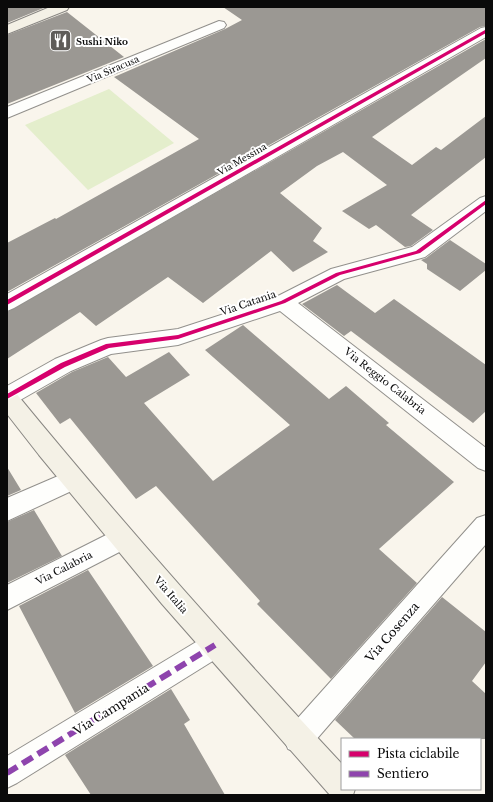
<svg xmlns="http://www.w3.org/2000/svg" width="493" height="802" font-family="'Libre Baskerville',serif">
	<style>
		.green { fill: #e4eecc }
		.building { fill: #9b9893 }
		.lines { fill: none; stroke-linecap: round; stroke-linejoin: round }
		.pedestrian-casing { stroke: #92908c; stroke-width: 2 }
		.minor-casing { stroke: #92908c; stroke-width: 2 }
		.secondary-casing { stroke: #888682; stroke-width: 2 }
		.pedestrian { fill: #fefefc; fill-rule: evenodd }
		.minor { fill: #fefefc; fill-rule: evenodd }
		.secondary { fill: #f4f1e6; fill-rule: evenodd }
		.quiet { stroke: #8e44ad; stroke-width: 6; stroke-dasharray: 12 6; stroke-linecap: butt }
		.cycleway-casing { stroke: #fff; stroke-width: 2 }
		.cycleway { fill: #d6006c; fill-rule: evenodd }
		.labels { text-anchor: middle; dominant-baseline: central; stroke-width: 4; stroke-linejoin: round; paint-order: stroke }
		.far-poi-label { font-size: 9px; font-weight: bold; fill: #0a0a0a; stroke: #fff; text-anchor: start }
		.far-street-label { font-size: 9px; fill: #0a0a0a; stroke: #fff }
		.street-label { font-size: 10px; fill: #0a0a0a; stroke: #fff }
		.near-street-label { font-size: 12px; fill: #0a0a0a; stroke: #fff }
	</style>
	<rect width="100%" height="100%" fill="#f9f5ec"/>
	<path class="green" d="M109,89l65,54 -86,47 -63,-65z"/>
	<path class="building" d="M7,7h39l-39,16z
		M223,7h263v19l-6,1 -473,265v-49l48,-25 1,1 143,-80 -85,-62 111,-48 17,-9z
		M67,12l57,45 -117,47v-69z
		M486,39v19l-114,79 40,28 24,-18 5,3 45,-34v41l-75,58 22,15 -22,16 -6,1 -29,-22 -7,4 -27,-18 45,-26 -44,-33 -26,14 -37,27 42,35 -9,13 15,11 -35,20 -22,-21 -68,52 -35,-26 -72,49 -16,-14 -73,47v-47z
		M450,240l36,24v6l-26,21 -33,-22v-5l-6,-4 5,-2z
		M337,285l38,28 19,-14 92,66v46l-13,12 -122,-92 -7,5 -42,-32z
		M243,325l86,74 17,-13 43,37 -3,2 68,57 -75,67 38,34 -86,96 -74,-75 3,-3 -104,-115 -20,13 -66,-81 -10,6 -24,-31 36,-21 36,-15 18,20 43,-25 21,23 -46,28 69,78 77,-56 -85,-75z
		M7,467l14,23 -14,6z
		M34,510l28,46 -55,27v-61z
		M88,570l65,96 -78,47 -56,-107z
		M442,597l44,35v30l-14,19 14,13v45h-131l-20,-19z
		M171,689l19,31 -6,4 41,71h-134l-26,-40z"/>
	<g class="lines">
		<defs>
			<path id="pedestrian" d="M215,632l9,4 4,9 -4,9 -207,129 -10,5v-32l199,-120z"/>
			<path id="minor" d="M219,21l5,1 2,3 -2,3 -217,90v-11z
				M486,27v10l-472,271 -7,3v-17l474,-266z
				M486,196v15l-61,46 -81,22 -46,24 188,145v23l-8,-3 -198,-157 -102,34 -67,9 -40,17 -56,32 -8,3v-20l48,-27 46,-19 7,-2 70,-9 98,-32 55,-28 81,-22 68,-49z
				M72,470l8,3 4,7 -4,7 -73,34v-23z
				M486,515v29l-178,205 -10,4 -10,-4 -4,-10 4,-10 189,-211z
				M122,527l9,3 3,8 -3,8 -124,64v-25z"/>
			<path id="secondary" d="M50,7h19l-2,3 -60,24v-9z
				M7,389l8,3c105,128 214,251 327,372v25h13l-2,6h-23l-168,-191 -123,-149 -32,-41z"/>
		</defs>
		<use href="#pedestrian" class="pedestrian-casing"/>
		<use href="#minor" class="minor-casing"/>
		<use href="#secondary" class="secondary-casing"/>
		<use href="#pedestrian" class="pedestrian"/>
		<use href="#minor" class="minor"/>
		<use href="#secondary" class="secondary"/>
		<path class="quiet" d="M7,773l208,-128"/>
		<defs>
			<path id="cycleway" d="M485,30h1v3l-479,272v-5z
				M486,200v4l-66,49 -80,22 -55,28 -107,36 -69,9 -44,19 -58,32v-5l54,-31 45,-19 72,-9 103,-34 55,-28 80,-22z"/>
		</defs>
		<use href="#cycleway" class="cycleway-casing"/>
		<use href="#cycleway" class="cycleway"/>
	</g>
	<defs>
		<symbol id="restaurant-square" viewBox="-11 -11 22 22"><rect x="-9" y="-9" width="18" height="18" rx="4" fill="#5e5c59" stroke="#fff"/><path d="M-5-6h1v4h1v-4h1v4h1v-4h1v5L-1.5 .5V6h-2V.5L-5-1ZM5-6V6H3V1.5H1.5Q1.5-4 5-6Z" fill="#fff"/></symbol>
	</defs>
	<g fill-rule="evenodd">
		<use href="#restaurant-square" x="48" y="28" width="25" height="25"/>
	</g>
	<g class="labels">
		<g class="far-poi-label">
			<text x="76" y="41">Sushi Niko</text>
		</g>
		<g class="far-street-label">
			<text transform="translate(113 69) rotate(-23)">Via Siracusa</text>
			<text transform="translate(242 159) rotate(-30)">Via Messina</text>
		</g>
		<g class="street-label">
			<text transform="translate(248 303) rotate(-19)">Via Catania</text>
			<text transform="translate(385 381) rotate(38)">Via Reggio Calabria</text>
			<text transform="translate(64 568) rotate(-27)">Via Calabria</text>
			<text transform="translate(171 595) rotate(49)">Via Italia</text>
		</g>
		<g class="near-street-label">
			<text transform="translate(392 632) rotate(-49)">Via Cosenza</text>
			<text transform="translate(111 709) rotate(-32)">Via Campania</text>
		</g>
	</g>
	<rect width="493" height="802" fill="none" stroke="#0a0a0a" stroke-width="16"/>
	<rect x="341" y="738" width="140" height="52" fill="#ffffff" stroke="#9d9d9d"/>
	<rect x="349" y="751" width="20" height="6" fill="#d6006c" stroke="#9d9d9d"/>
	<text x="377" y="758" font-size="12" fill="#0a0a0a">Pista ciclabile</text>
	<rect x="349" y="771" width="20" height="6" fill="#8e44ad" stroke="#9d9d9d"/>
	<text x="377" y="778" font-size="12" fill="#0a0a0a">Sentiero</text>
</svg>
